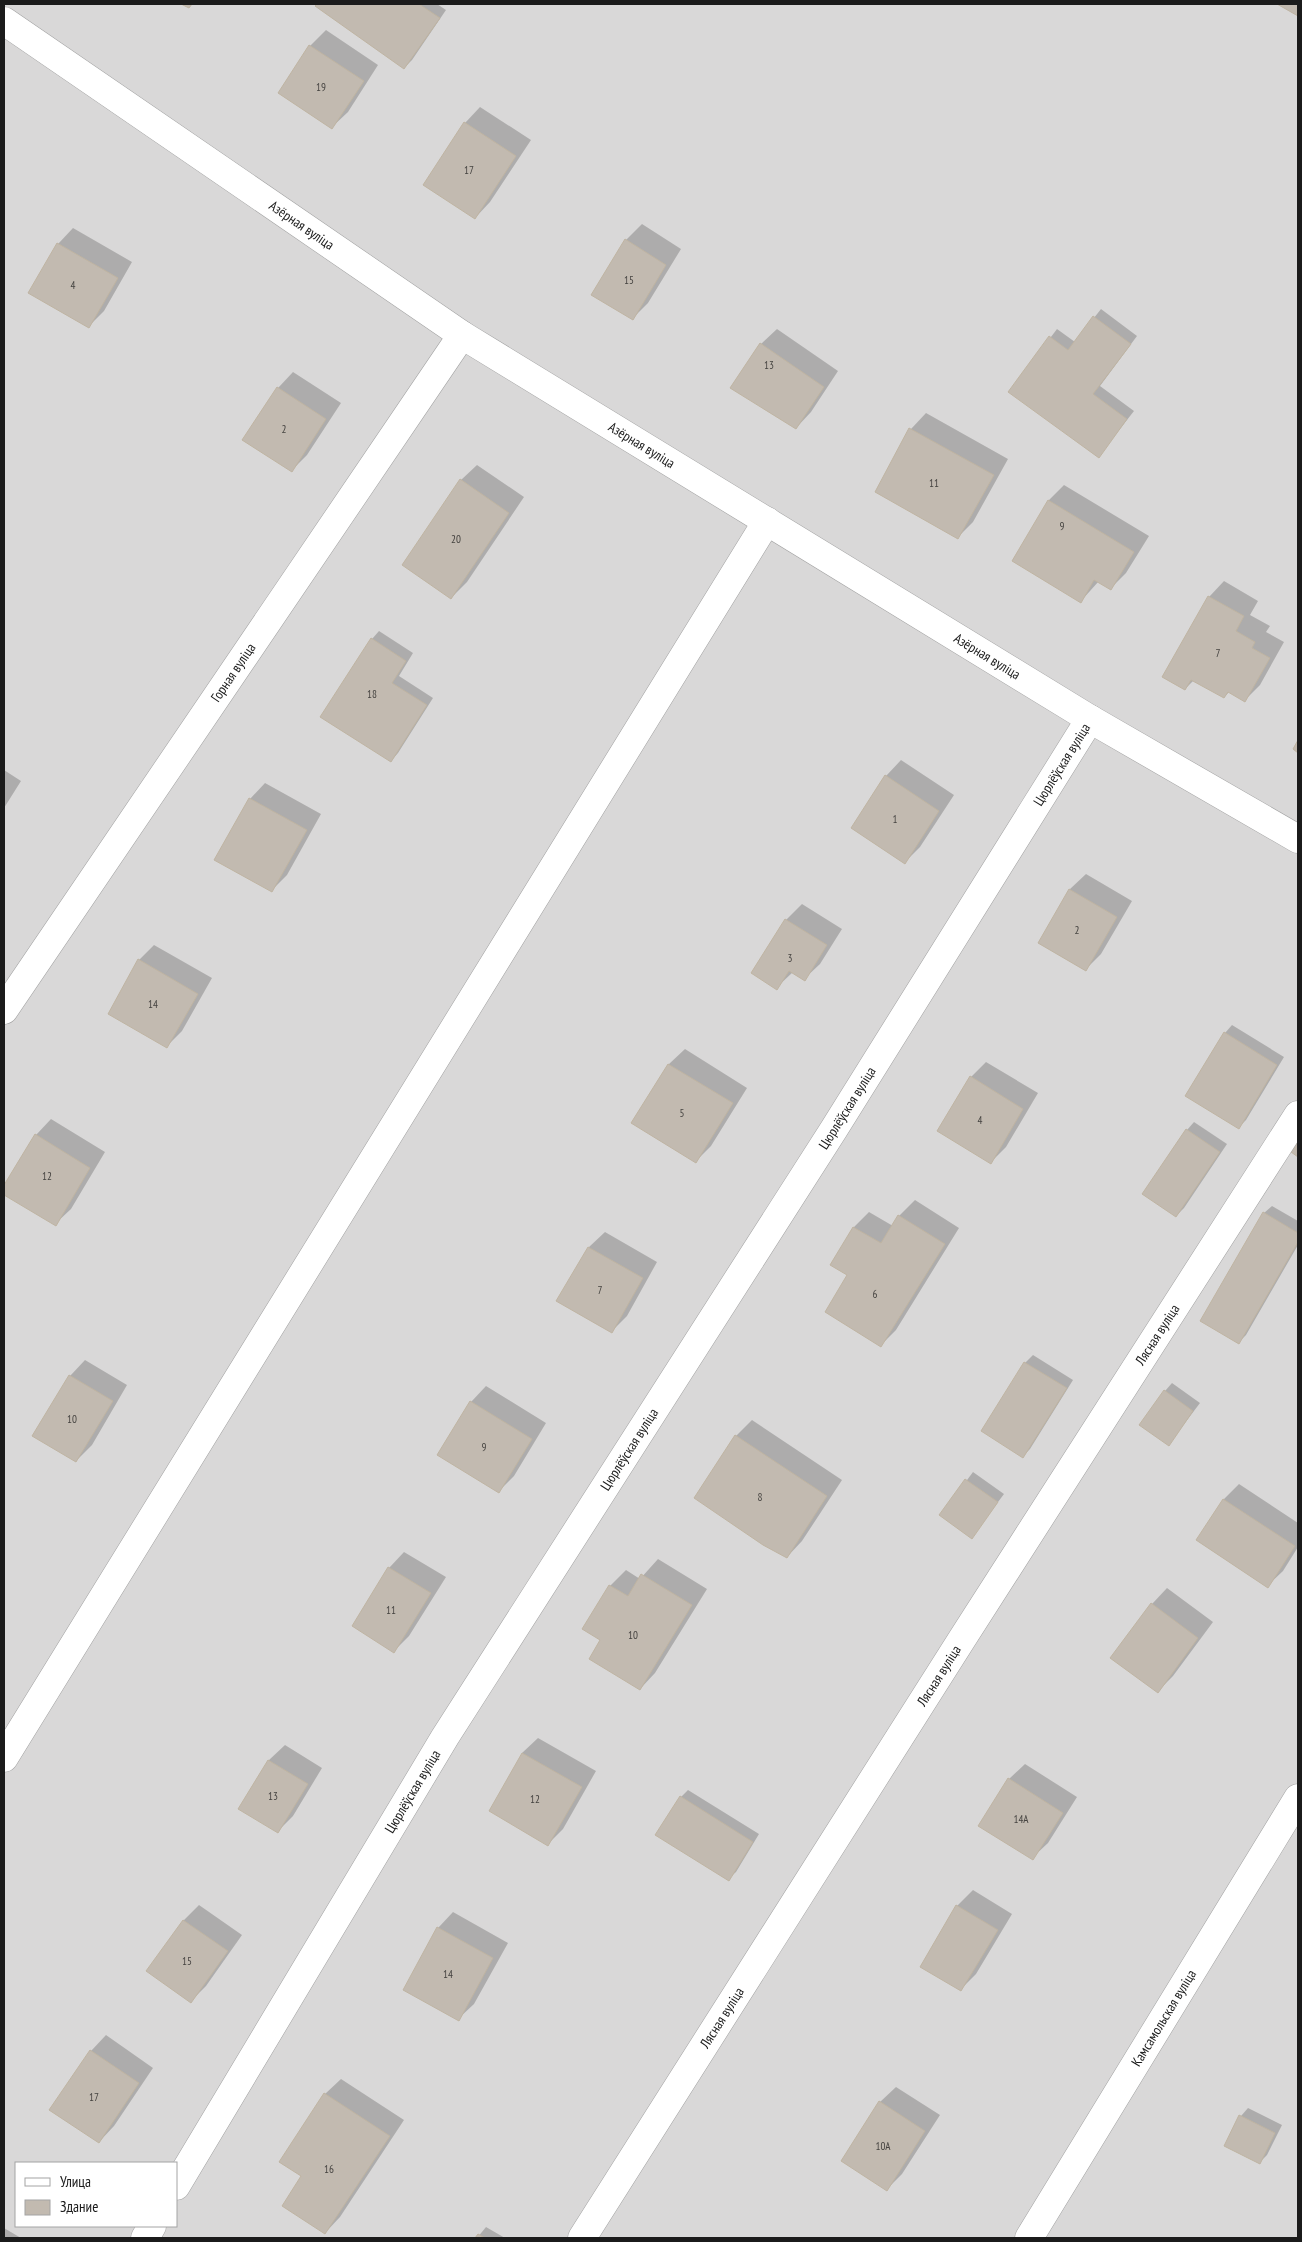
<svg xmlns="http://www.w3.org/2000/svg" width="1302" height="2242" font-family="'PT Sans Narrow',sans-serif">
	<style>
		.residential { fill: #d9d8d8; fill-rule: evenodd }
		.shadow { fill: #0003 }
		.building { fill: #c2bab0; stroke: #bfb4a2 }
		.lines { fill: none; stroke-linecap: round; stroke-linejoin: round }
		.minor-casing { stroke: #a2a2a2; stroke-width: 29 }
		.minor { stroke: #fff; stroke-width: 28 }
		.labels { text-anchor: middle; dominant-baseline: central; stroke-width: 4; stroke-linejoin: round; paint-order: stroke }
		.number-label { font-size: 11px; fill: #454340 }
		.street-label { font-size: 14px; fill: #1b1b1b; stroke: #fff }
	</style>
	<rect width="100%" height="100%" fill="#edebe0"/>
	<path class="residential" d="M4,4h1294v2234h-1294zM16,2163h160v63h-160z"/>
	<path class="shadow" d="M318,4h119l9,6 -34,50 -8,8 -88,-62z
		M326,30l52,35 -30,47 -16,15 -22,-81z
		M480,107l51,33 -41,62 -15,16 -10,-95z
		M642,224l39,25 -33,54 -16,16 -6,-79z
		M73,228l59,34 -28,49 -15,15 -31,-82z
		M1101,309l36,27 -37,50 34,25 -36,46 -88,-66 47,-62 18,13z
		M777,329l61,42 -27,41 -15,16 -65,-40 30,-44z
		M293,372l48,31 -34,52 -15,15 -14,-82z
		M926,413l82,46 -35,63 -15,15 -82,-45 35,-63z
		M477,465l47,32 -57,85 -16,16 10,-118z
		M1064,485l85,51 -23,37 -16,16 -11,-8 -18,20 -68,-41 36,-60z
		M1224,581l34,20 -8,14 20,11 -4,6 18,10 -24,43 -15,15 -15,-9 -6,6 -30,-17 -9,9 24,-92z
		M379,631l34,22 -14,23 34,22 -35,55 -7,8 -19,-122z
		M901,760l53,35 -34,52 -15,15 -19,-86z
		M4,770l17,11 -17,27z
		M265,783l56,31 -34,61 -15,15 -22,-91z
		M1086,874l46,27 -31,53 -16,16 -46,-27 31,-54z
		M802,904l40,25 -22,35 -16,15 -11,-7 -17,16 10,-68z
		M154,945l58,33 -30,53 -15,15 -28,-86z
		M1232,1025l52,32 -38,63 -7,7 -14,-94z
		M685,1049l62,39 -36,58 -15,15 -63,-39 36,-58z
		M986,1062l52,31 -32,54 -15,15 -20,-85z
		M51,1119l54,33 -34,57 -16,15 -51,-31v-6l32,-52z
		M1194,1122l33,22 -43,64 -8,8 -32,-22 43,-64z
		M915,1200l44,28 -63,102 -15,15 -32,-70 -18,-11 23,-37 15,-15 24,14 6,-10z
		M1272,1206l26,15v24l-52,90 -7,7 25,-129z
		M605,1232l52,30 -30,54 -16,16 -53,-31 31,-54z
		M1033,1355l40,25 -43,69 -7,7 2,-93z
		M85,1360l42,25 -35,60 -16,16 -6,-85z
		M1172,1383l28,20 -31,41 -4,-53z
		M486,1386l60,37 -32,53 -15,15 -28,-89z
		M752,1420l90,60 -40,61 -15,16 -92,-59 41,-62z
		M973,1472l31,22 -32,43 -31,-22z
		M1239,1484l59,39v24l-15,24 -16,15 -70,-46 27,-41z
		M404,1552l42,25 -37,59 -15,15 -5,-83z
		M658,1559l49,30 -52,84 -15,16 -38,-49 8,-54 16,-16 14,9z
		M1167,1588l46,34 -40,54 -15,15 -6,-87z
		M538,1738l58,33 -33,58 -15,15 -26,-91z
		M285,1745l37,23 -29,48 -15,15 -38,-23 29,-48z
		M1025,1764l52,33 -29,46 -16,15 -23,-79z
		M688,1790l71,44 -23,38 -8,7 -47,-82z
		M973,1890l39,24 -36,60 -15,15 -40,-23 36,-60z
		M199,1905l43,30 -36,51 -15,15 -43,-30 36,-51z
		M453,1912l55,31 -34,61 -16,15 -20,-91z
		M106,2035l47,33 -39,58 -15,16 -8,-91z
		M341,2079l63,41 -64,97 -15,16 -22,-57 22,-82z
		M896,2087l44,28 -38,59 -15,15 -7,-87z
		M1248,2108l34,17 -15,30 -7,7 -19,-46z
		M486,2227l19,11h-28z
		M4,2228l17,10h-17z"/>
	<path class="building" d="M181,4h11l-3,4z
		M317,4h102l21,14 -36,51 -89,-63z
		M1277,4h21v12z
		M309,45l55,36 -32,48 -54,-36z
		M464,122l52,34 -41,63 -52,-34z
		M625,239l41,26 -33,55 -42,-25z
		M57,243l61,35 -29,50 -61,-35z
		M1093,316l38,28 -38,50 34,25 -28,39 -91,-66 41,-56 19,14z
		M760,343l64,44 -28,42 -66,-41z
		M277,387l49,32 -34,53 -50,-32z
		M909,428l85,47 -36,64 -83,-47z
		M460,479l49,34 -58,86 -49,-34z
		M1048,500l86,52 -23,38 -17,-10 -13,23 -69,-42z
		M1208,596l36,20 -8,15 19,11 -3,6 18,10 -25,44 -17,-10 -4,6 -33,-18 -6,10 -23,-13z
		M371,638l35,23 -14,22 35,22 -36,57 -71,-45z
		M1298,740v13l-5,-4z
		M885,775l54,36 -34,53 -54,-36z
		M249,798l58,32 -35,62 -58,-32z
		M1069,889l48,28 -31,54 -48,-28z
		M785,919l42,26 -22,36 -16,-10 -12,19 -26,-17z
		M138,959l60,35 -31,54 -59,-34z
		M1224,1032l53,33 -38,64 -54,-33z
		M668,1064l65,39 -37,60 -65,-40z
		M970,1076l53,33 -32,55 -54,-33z
		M1186,1129l34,23 -44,65 -34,-23z
		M35,1134l55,34 -34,58 -52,-31v-10z
		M1298,1141v16l-7,-5z
		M1263,1212l35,21v9l-59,102 -39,-23z
		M898,1215l47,29 -64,103 -56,-35 22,-37 -17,-10 23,-38 28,16z
		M588,1247l55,31 -31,55 -56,-32z
		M1024,1362l43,26 -44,70 -42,-27z
		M69,1375l44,26 -37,61 -44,-26z
		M1164,1390l29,21 -24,35 -30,-21z
		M470,1401l62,38 -33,54 -62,-38z
		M735,1435l92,61 -40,62 -24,-13 -69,-47z
		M965,1479l33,23 -26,37 -33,-24z
		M1223,1499l72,47 -27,42 -72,-48z
		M388,1567l43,26 -37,60 -42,-27z
		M641,1574l51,31 -52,85 -51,-31 11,-19 -18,-11 27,-44 19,11z
		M1151,1603l47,35 -40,55 -48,-35z
		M522,1753l60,34 -34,59 -59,-35z
		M268,1760l40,24 -30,49 -40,-24z
		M1008,1778l55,35 -30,47 -55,-34z
		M680,1796l73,46 -24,39 -74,-46z
		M956,1905l42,25 -37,61 -41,-24z
		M183,1920l45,31 -37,52 -45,-32z
		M437,1927l56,31 -34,63 -56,-31z
		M90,2050l49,33 -40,60 -50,-33z
		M324,2093l66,43 -65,98 -43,-28 19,-30 -22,-14z
		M879,2101l46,30 -38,60 -46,-30z
		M1239,2115l36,18 -15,31 -36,-18z
		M478,2234l7,4h-10z"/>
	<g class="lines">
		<defs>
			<g id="minor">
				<path id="s1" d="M4,21l458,314 628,384 208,120"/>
				<path id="s2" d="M4,1010l458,-675"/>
				<path d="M4,1758l763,-1237"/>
				<path id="s3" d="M176,2186l269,-449 389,-608 256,-410"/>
				<path d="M145,2238l7,-12"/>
				<path id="s4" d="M582,2238l380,-599 336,-524"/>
				<path id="s5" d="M1029,2238l269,-440"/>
			</g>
		</defs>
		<use href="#minor" class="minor-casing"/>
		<use href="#minor" class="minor"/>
	</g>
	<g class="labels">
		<g class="number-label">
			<text x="321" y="87">19</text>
			<text x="469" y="170">17</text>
			<text x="629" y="280">15</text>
			<text x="73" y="285">4</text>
			<text x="769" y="365">13</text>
			<text x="284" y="429">2</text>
			<text x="934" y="483">11</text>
			<text x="1062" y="526">9</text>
			<text x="456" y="539">20</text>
			<text x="1218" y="653">7</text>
			<text x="372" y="694">18</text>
			<text x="895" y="819">1</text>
			<text x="1077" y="930">2</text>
			<text x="790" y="958">3</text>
			<text x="153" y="1004">14</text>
			<text x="682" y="1113">5</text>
			<text x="980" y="1120">4</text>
			<text x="47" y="1176">12</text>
			<text x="600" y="1290">7</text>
			<text x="875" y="1294">6</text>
			<text x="72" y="1419">10</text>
			<text x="484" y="1447">9</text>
			<text x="760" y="1497">8</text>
			<text x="391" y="1610">11</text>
			<text x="633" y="1635">10</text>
			<text x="273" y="1796">13</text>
			<text x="535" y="1799">12</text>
			<text x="1021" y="1819">14А</text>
			<text x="187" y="1961">15</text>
			<text x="448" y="1974">14</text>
			<text x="94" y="2097">17</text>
			<text x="883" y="2146">10А</text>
			<text x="329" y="2169">16</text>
		</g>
		<g class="street-label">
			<text stroke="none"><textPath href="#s1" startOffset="361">Азёрная вуліца</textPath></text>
			<text stroke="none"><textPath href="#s1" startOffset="766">Азёрная вуліца</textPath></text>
			<text stroke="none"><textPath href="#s1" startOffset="1171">Азёрная вуліца</textPath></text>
			<text stroke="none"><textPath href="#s2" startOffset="408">Горная вуліца</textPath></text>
			<text stroke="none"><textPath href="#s3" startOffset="1675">Цюрлёўская вуліца</textPath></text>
			<text stroke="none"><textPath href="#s3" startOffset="1270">Цюрлёўская вуліца</textPath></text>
			<text stroke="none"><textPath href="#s4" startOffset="1071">Лясная вуліца</textPath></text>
			<text stroke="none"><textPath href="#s3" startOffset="865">Цюрлёўская вуліца</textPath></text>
			<text stroke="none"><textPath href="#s4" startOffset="666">Лясная вуліца</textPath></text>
			<text stroke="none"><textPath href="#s3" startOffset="460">Цюрлёўская вуліца</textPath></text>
			<text stroke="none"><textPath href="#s4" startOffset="261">Лясная вуліца</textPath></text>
			<text stroke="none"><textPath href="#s5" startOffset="258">Камсамольская вуліца</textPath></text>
		</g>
	</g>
	<rect width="1302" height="2242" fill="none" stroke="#1b1b1b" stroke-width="10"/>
	<rect x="15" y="2162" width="162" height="65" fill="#ffffff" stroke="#a4a4a4"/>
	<rect x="25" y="2178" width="25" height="8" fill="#ffffff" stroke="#a4a4a4"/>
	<text x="60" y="2187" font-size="15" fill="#1b1b1b">Улица</text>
	<rect x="25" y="2200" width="25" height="15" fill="#c2bab0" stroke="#a4a4a4"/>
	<text x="60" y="2212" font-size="15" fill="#1b1b1b">Здание</text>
</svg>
